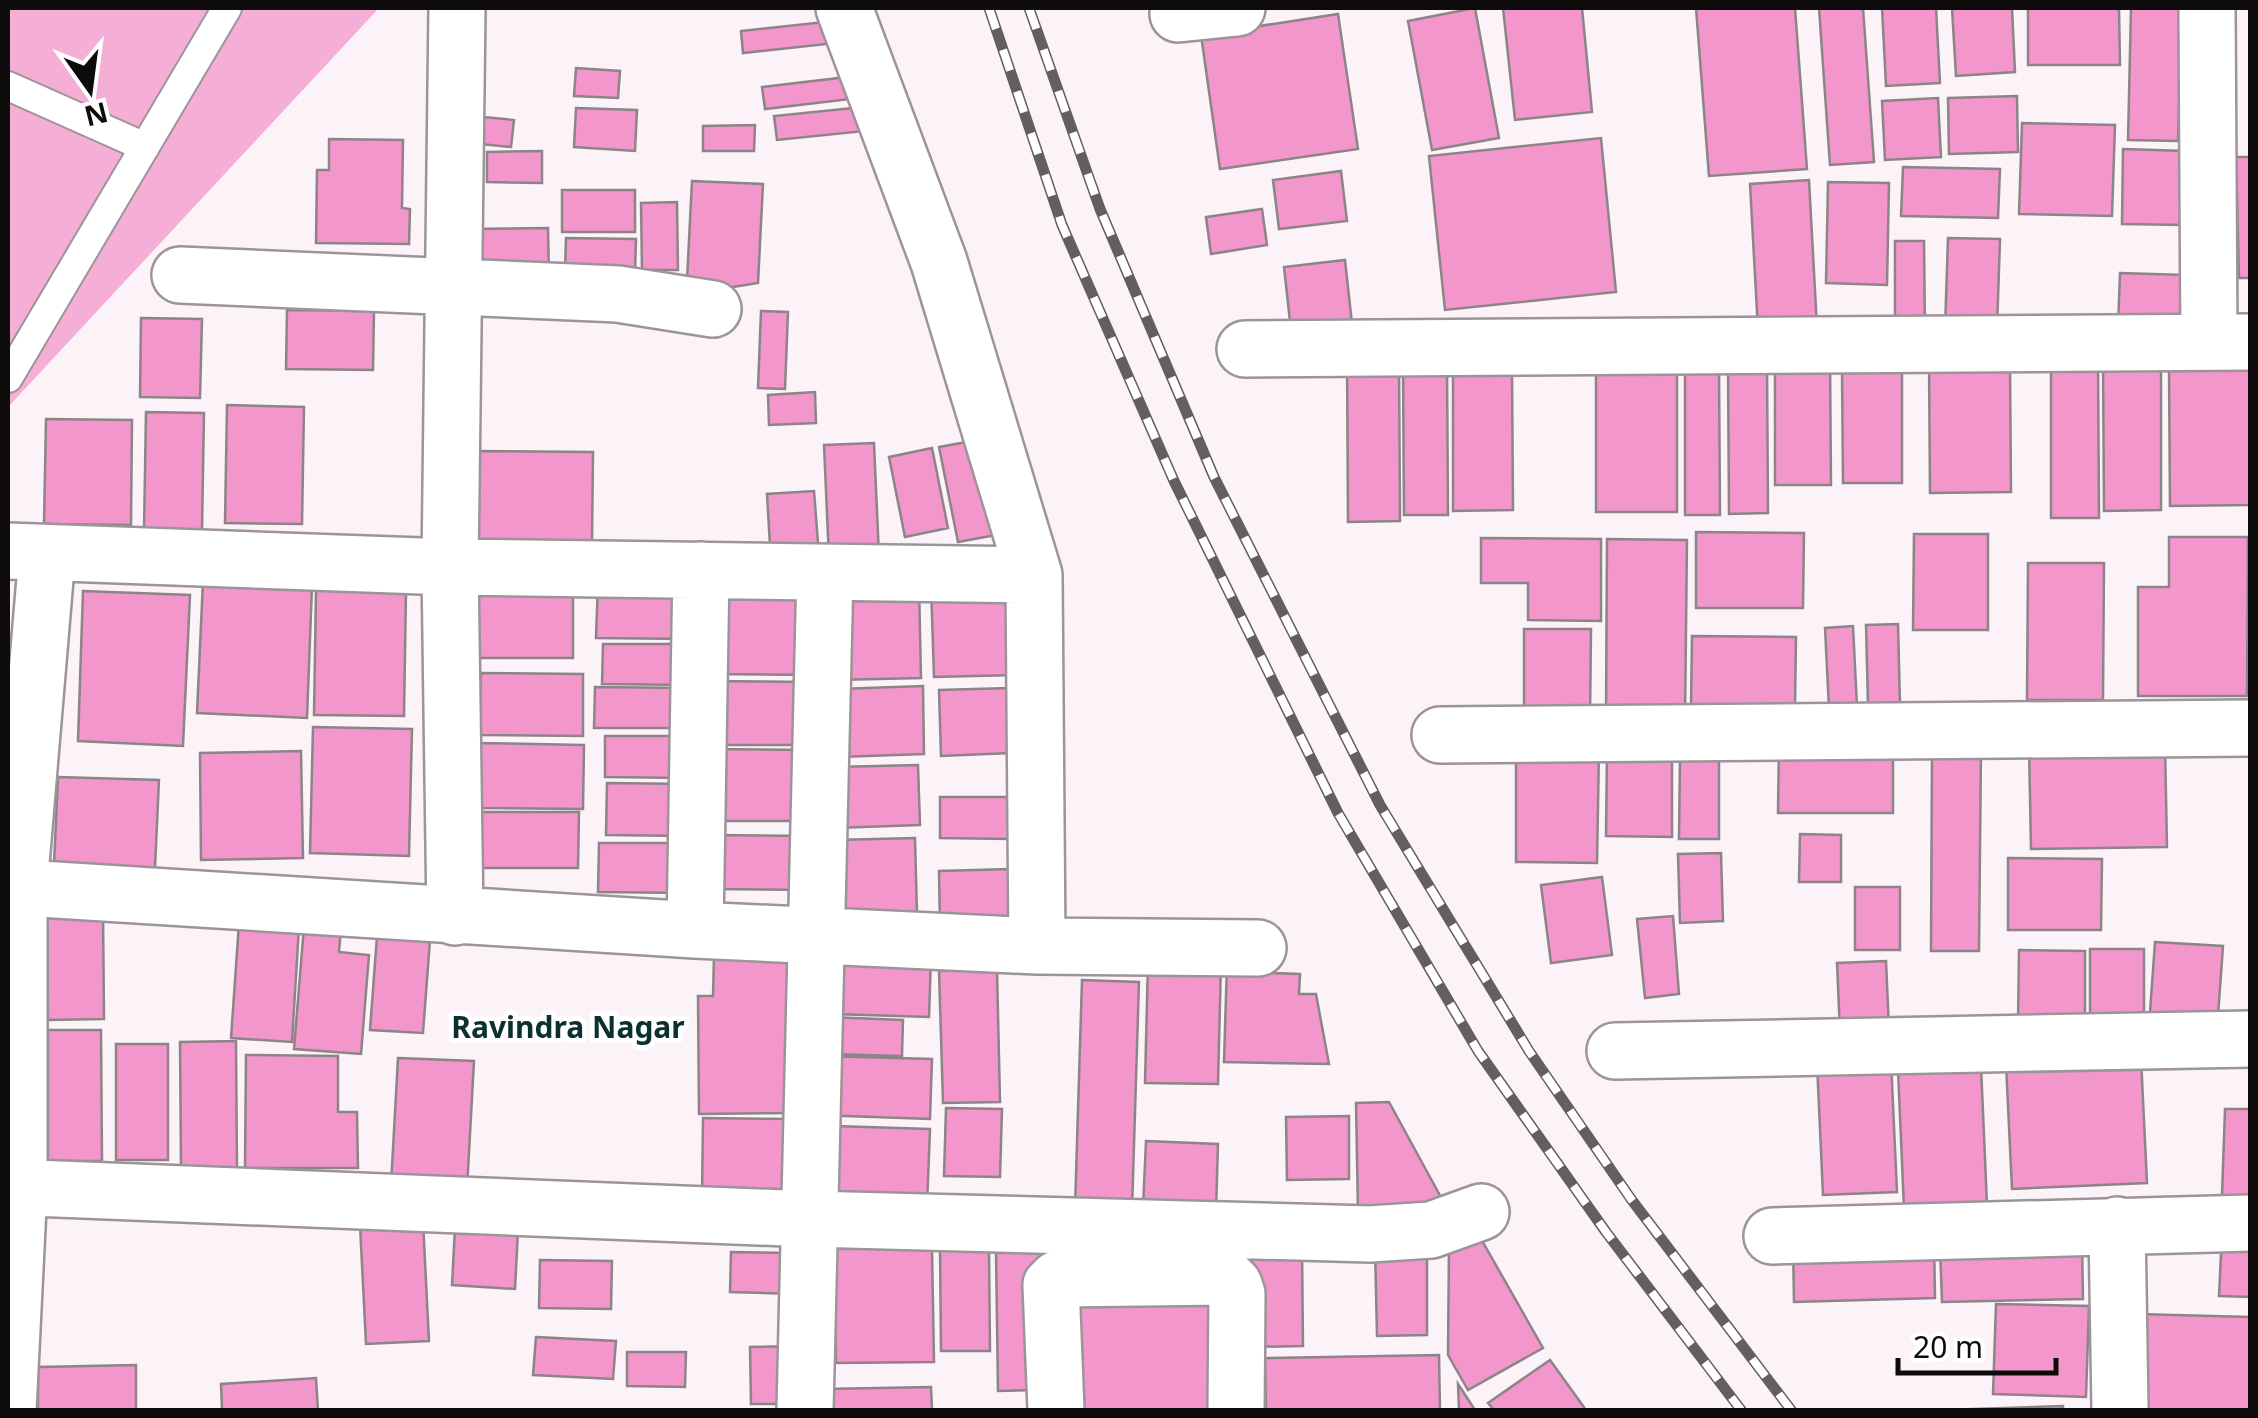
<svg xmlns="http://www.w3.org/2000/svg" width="2258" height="1418" font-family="'Noto Sans',sans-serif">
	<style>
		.green { fill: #f5aed6 }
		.building { fill: #f296cb; stroke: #8d8488; stroke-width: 2.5 }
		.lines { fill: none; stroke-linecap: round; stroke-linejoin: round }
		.service-casing { stroke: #9d9499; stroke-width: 32 }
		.minor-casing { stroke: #9d9499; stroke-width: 60 }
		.service { stroke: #fff; stroke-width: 28 }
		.minor { stroke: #fff; stroke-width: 55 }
		.rail-casing { stroke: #635e61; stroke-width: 11 }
		.rail { stroke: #fff; stroke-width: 8; stroke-dasharray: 22; stroke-linecap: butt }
		.labels { text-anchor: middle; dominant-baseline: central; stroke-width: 10; stroke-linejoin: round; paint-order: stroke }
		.neighbourhood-label { font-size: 30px; font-weight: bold; fill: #0c3030; stroke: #fff }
	</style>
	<rect width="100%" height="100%" fill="#fcf3f8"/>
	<path class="green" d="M8,8h371l-371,399z"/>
	<path class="building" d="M1475,8l24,130 -67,12 -24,-129z
		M1503,8h79l10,104 -77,8z
		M1696,8h99l12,161 -98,7z
		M1819,8h44l11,154 -44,3z
		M1882,8h54l4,75 -54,3z
		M1952,8h60l3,64 -59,4z
		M2028,8h91l1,57h-92z
		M2131,8h51l-4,133 -50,-1z
		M1338,14l20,135 -138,20 -19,-134z
		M824,22l3,22 -84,9 -2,-22z
		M576,68l44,3 -2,27 -44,-2z
		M856,76l3,22 -94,11 -3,-22z
		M2017,96l1,56 -69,2 -1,-56z
		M1938,98l3,59 -56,3 -3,-59z
		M862,107l3,24 -88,9 -3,-24z
		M576,108l61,2 -2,41 -61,-4z
		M462,115l52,5 -3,27 -51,-5z
		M2022,123l93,2 -3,91 -93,-2z
		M755,125l-1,26h-51v-25z
		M1601,138l15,154 -171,18 -16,-154z
		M329,139l74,1 -1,68 8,1 -1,35 -93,-1 1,-73h12z
		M2123,149l63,2 -2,74 -62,-1z
		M542,151v32l-55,-1v-30z
		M2236,157h14v121h-11z
		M1903,167l97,2 -2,49 -97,-2z
		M1341,171l6,50 -68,8 -6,-49z
		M1809,180l8,147 -59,3 -8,-146z
		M692,181l71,3 -5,99 -25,4 -46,-7z
		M1828,182l61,1 -2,102 -61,-2z
		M562,190h73v42h-73z
		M677,202l1,68h-36l-1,-67z
		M1262,209l5,36 -56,9 -5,-37z
		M548,228l1,46h-80v-45z
		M566,238l70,1 -1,33h-70z
		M1948,238l52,1 -3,90h-52z
		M1895,241h29l1,92h-30z
		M1345,260l8,73 -61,7 -8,-73z
		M2120,273l64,2 -1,53 -65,-1z
		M287,310l87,1 -1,59 -87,-1z
		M761,311l27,1 -3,77 -27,-1z
		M141,318l61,1 -2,79 -60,-1z
		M2051,354h47l1,164h-48z
		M1347,357h52l1,164 -52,1z
		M1677,357v155h-81v-154z
		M1775,357h55l1,128h-56z
		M2010,361l1,131 -81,1 -1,-131z
		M2161,361v149l-57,1 -1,-149z
		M1403,362h44l1,153h-44z
		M1728,362h39l1,151 -39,1z
		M1685,365l34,1 1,149h-35z
		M1453,366h59l1,144 -60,1z
		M2250,368v137l-80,1 -1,-137z
		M1902,372v111h-59l-1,-110z
		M815,392l1,31 -47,2 -1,-30z
		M227,405l77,2 -2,117 -77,-1z
		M146,412l58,1 -2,117h-58z
		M46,419l86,1 -1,105 -87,-1z
		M977,440l19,95 -38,7 -19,-95z
		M874,443l5,113 -50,3 -5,-114z
		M932,448l16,80 -43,9 -16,-80z
		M467,451l126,1 -1,91 -126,-1z
		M814,491l4,52 -48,3 -3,-52z
		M1696,532l108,1 -1,75h-107z
		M1914,534h74v96h-75z
		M2169,537h79l-1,159h-109v-109h31z
		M1481,538l120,1v82l-73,-1v-37h-47z
		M1607,539l80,1 -2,178 -79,-1z
		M2028,563h76l-1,137h-76z
		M203,581l109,5 -5,132 -110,-5z
		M598,581l90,1 -1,57 -91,-1z
		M1015,584l2,91 -83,2 -3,-91z
		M919,586l2,92 -85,2 -3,-91z
		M316,589l90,2 -2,125 -90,-1z
		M708,589l107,1 -1,85 -107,-1z
		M471,590l102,1v67h-103z
		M83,591l107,4 -7,151 -105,-5z
		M1898,624l2,81 -32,1 -2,-81z
		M1853,626l4,81 -28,2 -4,-81z
		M1524,629h67l-1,90 -66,-1z
		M1692,636l104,1 -1,70h-104z
		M603,644h89l-1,41 -89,-1z
		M481,673l102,1v62l-103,-1z
		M707,681l106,1 -1,63h-105z
		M923,686l1,68 -85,3 -1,-68z
		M595,687l94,1v40h-95z
		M1009,688l2,65 -70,3 -2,-66z
		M313,727l99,2 -3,127 -99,-3z
		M605,736h80v42l-80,-1z
		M1779,741h114v72h-115z
		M477,743l107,2 -1,64 -107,-1z
		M2165,744l2,103 -136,2 -2,-103z
		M706,749l102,1v71h-103z
		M1932,749h49l-2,202h-48z
		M1516,750h83l-2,113 -81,-1z
		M301,751l2,107 -102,2 -1,-107z
		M1607,752h65v85l-66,-1z
		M1719,757v82h-40l1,-81z
		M918,765l2,60 -85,3 -1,-61z
		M58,777l101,3 -4,88 -101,-4z
		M607,783l81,1 -1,52 -81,-1z
		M940,797h69v42l-69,-1z
		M480,812h99l-1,56h-99z
		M1800,834l41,1v47h-42z
		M713,835l94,1v54l-96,-1z
		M915,838l2,76 -79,3 -3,-77z
		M599,843h88l-1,50 -88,-1z
		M1721,853l2,68 -43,2 -2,-69z
		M2008,858l94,1 -1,71h-93z
		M1010,869l2,57 -72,2 -1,-57z
		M1602,877l10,78 -61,8 -10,-78z
		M1855,887h45v63h-45z
		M103,910l1,109 -56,1 -1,-109z
		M1673,916l6,78 -34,4 -8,-79z
		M239,923l60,4 -7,115 -61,-4z
		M304,926l37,3 -2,23 30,3 -8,99 -67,-5z
		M377,936l53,4 -7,93 -53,-3z
		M2155,942l68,4 -6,84 -68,-4z
		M2090,949h54v82h-54z
		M2019,950l66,1v73l-67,-1z
		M835,953l96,3 -2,61 -96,-3z
		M789,955l1,158 -91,1 -1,-118h15l1,-40z
		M1148,961l73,2 -3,121 -73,-1z
		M1886,961l3,68 -49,3 -3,-69z
		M1227,963l47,1 -1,9 27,1 -1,20h17l13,70 -105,-2z
		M997,969l3,133 -57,1 -4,-132z
		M1082,980l57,2 -7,228 -57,-2z
		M829,1017l74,3 -1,36 -74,-2z
		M48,1030h53l1,131h-54z
		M236,1041l1,129 -56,-1 -1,-127z
		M116,1044h52v116h-52z
		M246,1055l92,1v56h19l1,56h-113z
		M820,1056l112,3 -2,60 -113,-4z
		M398,1058l76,3 -7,128 -76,-4z
		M2141,1058l6,125 -135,6 -6,-125z
		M1891,1060l6,132 -74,3 -6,-132z
		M1981,1066l6,139 -83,4 -6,-139z
		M1389,1102l60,110 -91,1 -2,-110z
		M946,1108l56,1 -2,68 -56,-1z
		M2225,1109h25v87l-28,-1z
		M1349,1116v63l-62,1 -1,-63z
		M703,1118l94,1 -1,79 -94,-2z
		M834,1126l96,3 -3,77 -95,-3z
		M1146,1141l72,3 -2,67 -73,-3z
		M423,1221l6,120 -63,3 -6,-119z
		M455,1227l63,3 -3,59 -63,-4z
		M1476,1230l67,118 -75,42 -20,-35 1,-111z
		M2222,1233l28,1v63l-31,-1z
		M1934,1240l1,58 -141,4 -1,-58z
		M2082,1243l1,56 -141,3 -2,-55z
		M1302,1246l1,100 -50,1 -1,-100z
		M1427,1246v89l-50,1 -2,-89z
		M989,1247l1,104h-49l-1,-103z
		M932,1248l2,114 -98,1 -2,-114z
		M731,1252l62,1 -1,41 -62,-2z
		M1040,1252l2,138 -44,1 -2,-138z
		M540,1260l72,1 -1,48 -72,-1z
		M1223,1291l1,119h-160l-1,-117z
		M1996,1304l93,2 -3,91 -93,-3z
		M2137,1314l113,3v93h-116z
		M536,1337l80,4 -3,38 -80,-4z
		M794,1346v58h-43l-1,-57z
		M627,1352h59l-1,35 -58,-1z
		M1439,1355l1,55h-174l-1,-52z
		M1550,1360l36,50h-92l-6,-7z
		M136,1365v45h-98v-43z
		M316,1378l2,32h-96l-1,-26z
		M1458,1384l17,26h-16z
		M931,1387l1,23h-108v-21z
		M2063,1406v4h-120z"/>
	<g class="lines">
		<defs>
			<path id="service" d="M8,86l137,61
				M8,378l219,-370"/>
			<path id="minor" d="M844,8l95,254 95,313 3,371
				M2207,8l2,333
				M1178,14l59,-6
				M180,275l438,19 95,15
				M1245,349l1005,-7
				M8,551l442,16 584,8
				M1440,735l810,-7
				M8,887l687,43 342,16 221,2
				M455,917l-5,-350 7,-559
				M695,930l6,-360
				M1615,1051l635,-12
				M8,1187l802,32 560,15 61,-4 50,-18
				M2117,1225l3,185
				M1772,1236l478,-13
				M8,1410l11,-223v-300l28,-332
				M805,1410l20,-837
				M1056,1410l-5,-125 6,-6 169,-2 8,8 3,9 -1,116"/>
		</defs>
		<use href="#service" class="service-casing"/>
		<use href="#minor" class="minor-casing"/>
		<use href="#service" class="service"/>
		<use href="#minor" class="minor"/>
		<defs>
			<path id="rail" d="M989,8l73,217 112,256 164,332 140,238 128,181 135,178
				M1029,8l71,201 114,268 166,328 149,246 102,148 160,211"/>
		</defs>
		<use href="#rail" class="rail-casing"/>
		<use href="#rail" class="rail"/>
	</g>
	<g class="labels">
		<g class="neighbourhood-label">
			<text x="568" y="1026">Ravindra Nagar</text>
		</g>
	</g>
	<rect width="2258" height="1418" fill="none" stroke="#0e0b0d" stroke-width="20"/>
	<g transform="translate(90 90) rotate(166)" stroke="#ffffff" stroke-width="8" paint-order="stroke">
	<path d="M0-8L18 38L0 25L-18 38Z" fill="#0e0b0d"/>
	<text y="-15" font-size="28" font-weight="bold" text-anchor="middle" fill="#0e0b0d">N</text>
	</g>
	<path d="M1898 1358v15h158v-15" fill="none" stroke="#0e0b0d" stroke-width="5"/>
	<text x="1913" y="1358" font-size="30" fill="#0e0b0d" stroke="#ffffff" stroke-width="8" paint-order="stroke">20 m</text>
</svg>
